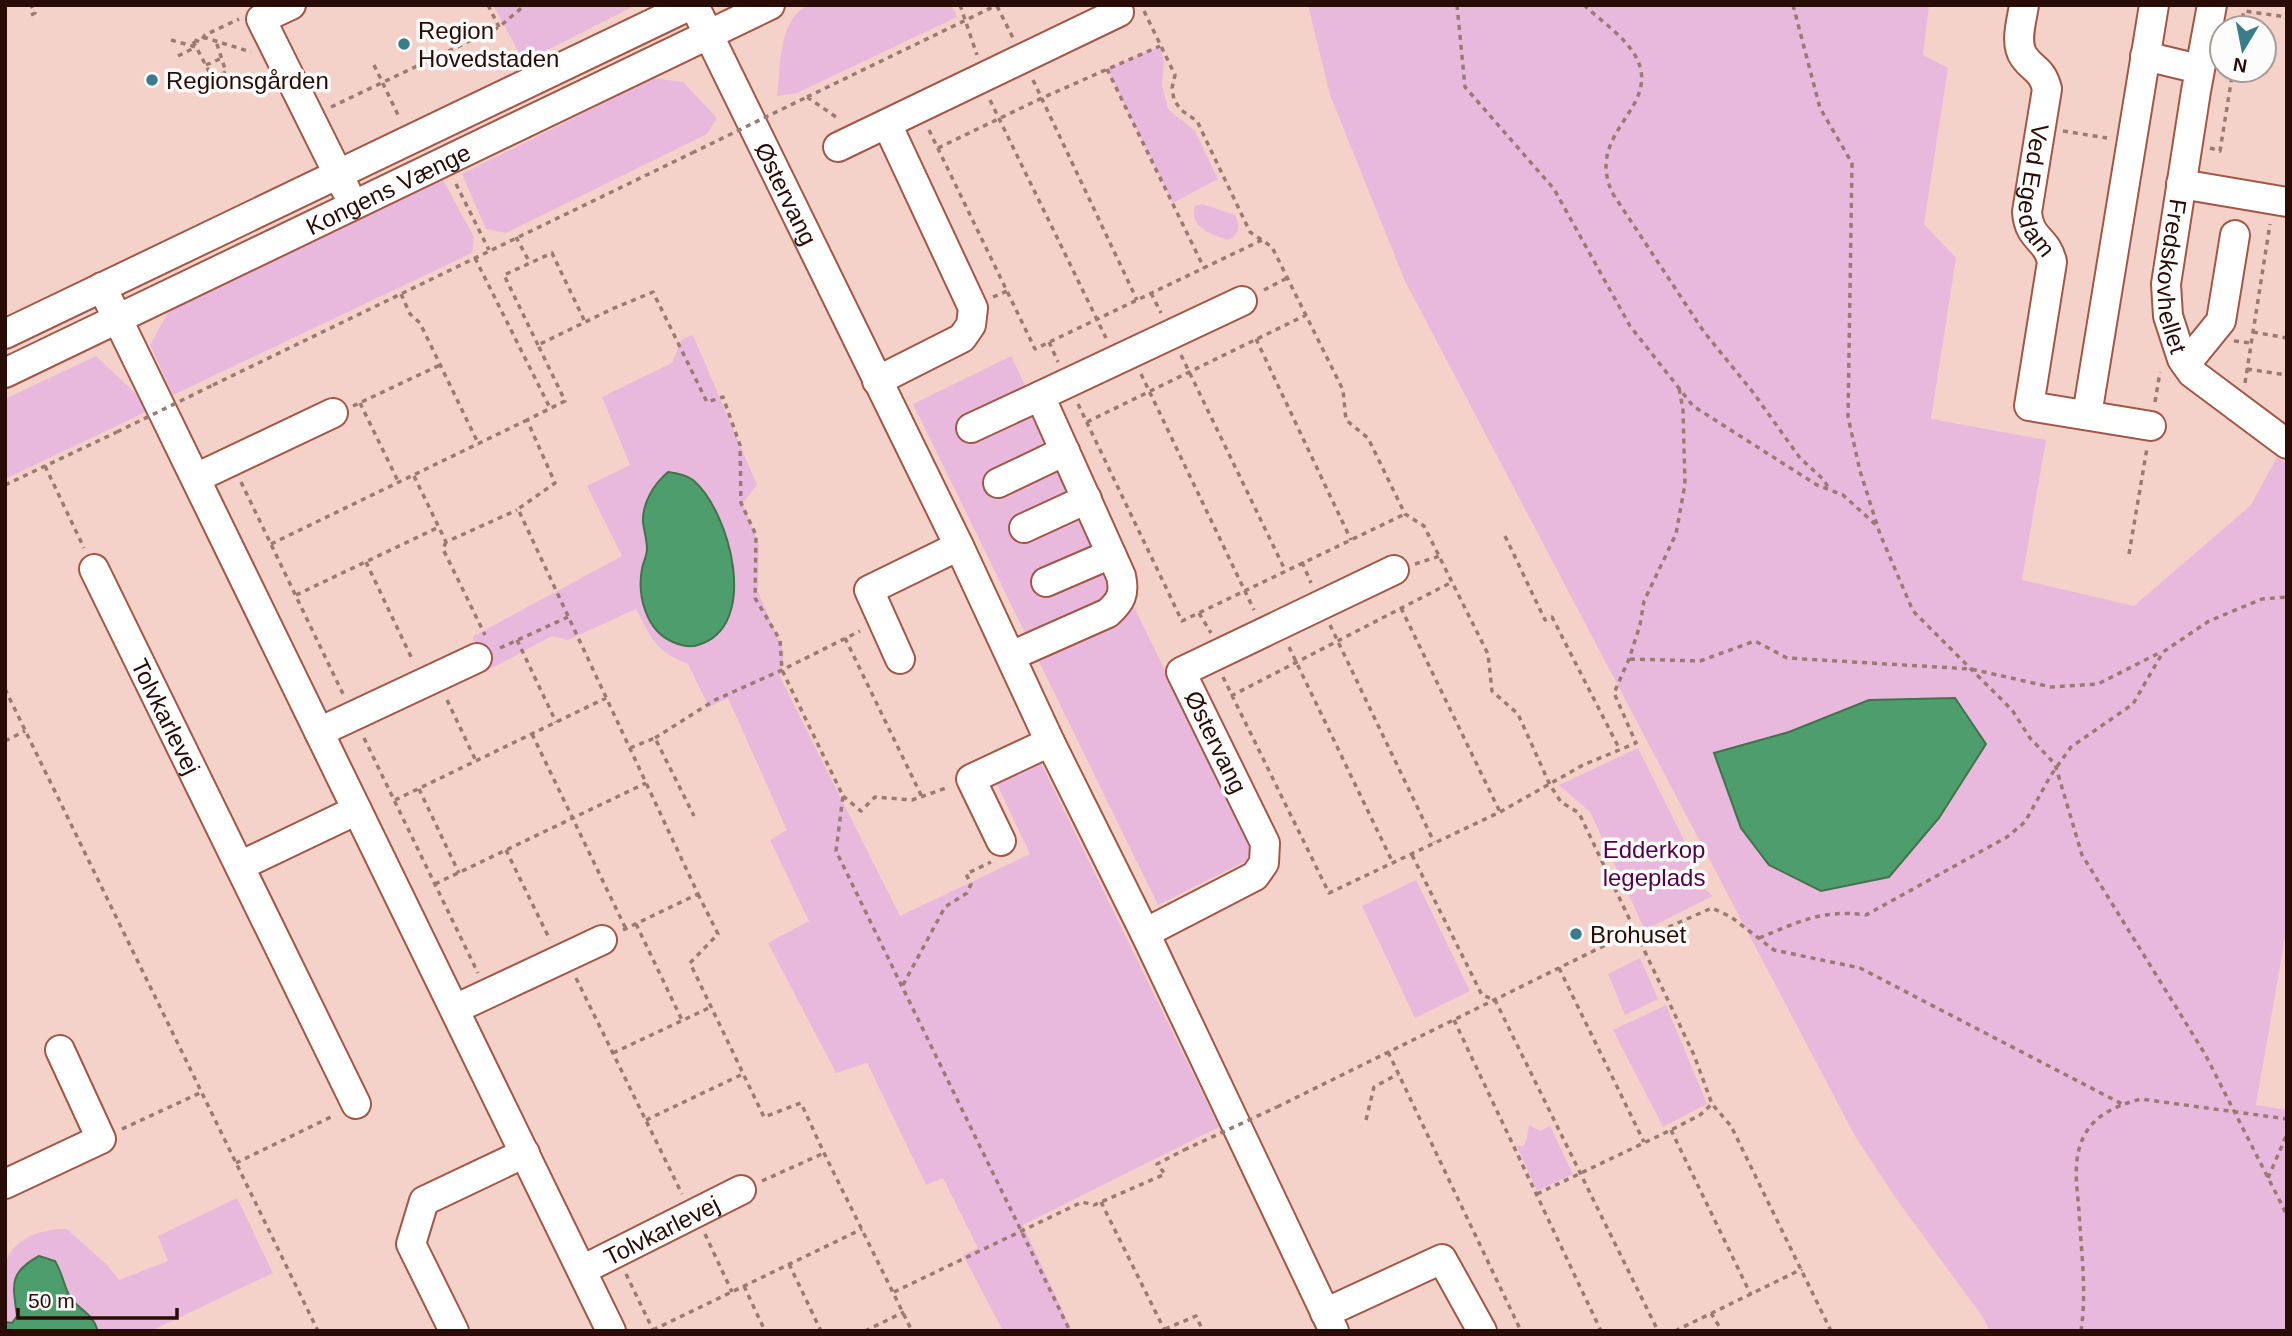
<svg xmlns="http://www.w3.org/2000/svg" width="2292" height="1336" font-family="Helvetica,sans-serif">
	<style>
		.green { fill: #e9b9dd }
		.water { fill: #4e9d6c; stroke: #43724d; stroke-width: 2 }
		.lines { fill: none; stroke-linecap: round; stroke-linejoin: round }
		.minor-casing { stroke: #a25745; stroke-width: 32 }
		.path { stroke: #9a7a72; stroke-width: 3.5; stroke-dasharray: 5 5; stroke-linecap: butt }
		.minor { stroke: #fff; stroke-width: 28 }
		.path-bridge { stroke: #9a7a72; stroke-width: 3.5; stroke-dasharray: 5 5; stroke-linecap: butt }
		.poi-dot { fill: #397c8c; stroke: #fcfcfc; stroke-width: 2.5 }
		.labels { text-anchor: middle; dominant-baseline: central; stroke-width: 7; stroke-linejoin: round; paint-order: stroke }
		.poi-label { font-size: 24px; fill: #290c05; stroke: #fcfcfc; text-anchor: start }
		.street-label { font-size: 24px; fill: #290c05; stroke: #fcfcfc }
		.park-label { font-size: 24px; fill: #55004a; stroke: #fcfcfc }
	</style>
	<rect width="100%" height="100%" fill="#f5d2c9"/>
	<path class="green" d="M493,5h143l-112,57z
		M808,5h143l6,12 -160,76 -20,3c4,-30 1,-76 31,-91z
		M1308,5h621l-6,50 25,13 -24,156 32,34 -25,161 115,21 -24,140 112,26 117,-101 26,-48 10,7v462l-31,179 31,5v221h-297l-8,-15 -85,-116 -42,-64 -450,-855 -75,-186z
		M1160,46l4,16 -2,23 6,24 27,22 23,48 -45,24 -66,-134z
		M653,78l30,4 34,36 -10,16 -201,99 -20,-4 -24,-55z
		M442,178l32,59 -2,16 -299,142 -23,-50 23,-42z
		M1202,204l33,11c6,11 4,20 -7,25 -17,-6 -39,-12 -33,-34z
		M693,335l64,150 -14,18 16,43 -1,45 26,62 -4,24 120,239 130,-62 -35,-74 44,-21 180,368 -196,98 49,106h-69l-40,-76 15,-7 -35,-70 -17,7 -59,-122 -31,10 -68,-130 41,-22 -39,-81 17,-10 -59,-132 -19,9 -21,-43c-34,-13 -36,-26 -52,-55l-68,31 -16,-4 -62,33 -18,-32 150,-81 -35,-70 43,-21 -28,-68 70,-34 10,-24z
		M96,356l56,53 -147,70v-80z
		M1011,356l245,500 -98,49 -245,-501z
		M1638,748l52,104 4,28 19,16 -68,34 -55,-118 -31,-27z
		M1416,880l54,111 -55,27 -53,-112z
		M1640,958l18,41 -33,16 -17,-41z
		M1666,1005l41,99 -44,23 -50,-97z
		M1529,1125l12,6 8,-5 2,2 22,46 -36,17 -20,-45h6l3,-4z
		M237,1198l36,75 -122,58h-146c0,-18 -3,-50 0,-66 6,-27 39,-37 62,-36l40,36 12,15 49,-19 -10,-25z"/>
	<path class="water" d="M668,472c9,1 18,3 25,8 37,31 68,147 5,165 -8,3 -18,0 -25,-3 -27,-11 -36,-47 -31,-73 1,-7 5,-13 5,-20 0,-9 -3,-18 -4,-27 -1,-19 11,-38 25,-50z
		M1955,698l31,46 -47,74 -50,59 -68,14 -52,-26 -28,-37 -27,-75 75,-21 80,-32z
		M39,1256l16,5c7,11 9,25 15,36 10,14 22,15 28,34h-93v-9l7,1 5,-7c-4,-31 -9,-43 22,-60z"/>
	<g class="lines">
		<defs>
			<g id="minor">
				<path d="M291,5l-30,14 85,171"/>
				<path id="s1" d="M694,5l265,541 91,196 95,191 189,398"/>
				<path id="s2" d="M2024,5c-2,15 -10,38 0,52 10,14 18,12 23,32l-20,123c2,28 20,26 25,50l-23,144 122,20"/>
				<path id="s3" d="M2212,5l-16,86 -30,193 2,32 14,43 10,14 95,71"/>
				<path d="M2145,56l54,13"/>
				<path d="M838,147l281,-135"/>
				<path d="M2181,184l106,18"/>
				<path d="M102,287l509,1044"/>
				<path d="M5,334l686,-329"/>
				<path d="M2186,364l35,-43 14,-86"/>
				<path id="s4" d="M5,373l765,-368"/>
				<path d="M877,381l85,-43 9,-13 2,-17 -86,-184"/>
				<path d="M2087,415l67,-410"/>
				<path d="M971,428l69,-32"/>
				<path d="M196,478l137,-65"/>
				<path d="M998,483l67,-32"/>
				<path d="M1024,528l63,-29"/>
				<path id="s5" d="M94,569l262,535"/>
				<path d="M1046,582l65,-28"/>
				<path d="M1011,656l97,-43c13,-12 17,-19 13,-37l-81,-180 202,-95"/>
				<path d="M900,659l-31,-69 90,-44"/>
				<path d="M319,732l158,-74"/>
				<path d="M1001,841l-30,-62 79,-37"/>
				<path d="M240,866l117,-56"/>
				<path d="M1145,933l110,-57 9,-13 1,-20 -84,-171 213,-102"/>
				<path d="M455,1009l147,-69"/>
				<path d="M5,1184l96,-45 -41,-89"/>
				<path id="s6" d="M582,1270l159,-80"/>
				<path d="M1325,1313l117,-54 40,72"/>
				<path d="M454,1331l-43,-87 13,-43 101,-48"/>
			</g>
		</defs>
		<use href="#minor" class="minor-casing"/>
		<path class="path" d="M488,5l11,22
			M960,5l17,50
			M1457,5l8,82 89,102 76,137 63,80 124,79 26,10 33,30
			M1584,5c17,16 43,33 53,54 24,50 -54,74 -24,135l91,138 48,59 48,67 24,22 5,9
			M1793,5l27,103 32,55 -4,254 12,54 20,63 33,77 99,99 18,28 25,26 27,91 123,199 82,161
			M5,6l2,-1
			M153,6l1,-1
			M997,6l16,32
			M1144,11l31,64 -3,13 2,12 7,10 16,11 53,111 22,15 71,143 3,30 22,18 37,76 19,12 64,128 4,37 26,23 32,71 11,17 18,11 115,242 18,49 19,22 100,205
			M31,15l4,-2 -4,-8
			M2240,28l4,-17 43,6
			M203,37l48,15
			M171,40l25,7
			M178,56l16,-8
			M206,65l16,-7
			M374,65l25,52
			M1107,69l97,199
			M212,78l14,-6 -10,-31
			M1033,80l104,220
			M214,81l-22,-42 8,3 5,-7 34,-16
			M807,97l190,-92
			M807,97l32,22
			M990,100l116,238
			M331,107l168,-80 26,-22
			M929,130l106,219 227,-109
			M2063,131l44,7
			M938,148l104,-50 118,-52
			M2210,148l10,3 13,-81
			M456,184l33,66
			M516,237l14,26
			M475,258l75,150
			M1264,290l23,-12
			M1151,293l10,20
			M401,294l9,20 10,9 59,122
			M993,297l14,-6
			M2253,332l34,6
			M1256,339l95,201
			M2234,341l17,2
			M1049,342l9,20
			M538,345l-34,-70 48,-22 33,69
			M1181,355l104,215
			M2247,369l40,6
			M1141,374l113,236
			M2245,383l25,-159
			M213,385l479,-232
			M2155,402l5,-30
			M360,403l39,80
			M1078,404l104,217 223,-107
			M353,406l87,-41
			M1087,422l219,-107
			M45,466l39,82
			M414,476l32,66 71,-32
			M241,482l103,214
			M5,485l112,-53
			M1505,536l40,84 7,-3 68,133
			M446,542l-3,7 42,86
			M271,544l256,-124
			M2129,554l18,-106
			M366,562l47,99
			M1302,562l9,21
			M1415,564l25,-8
			M296,595l143,-68
			M1401,608l99,204
			M1199,613l12,20
			M1330,625l104,217
			M845,638l77,159
			M517,640l39,82
			M1289,647l104,216
			M500,648l68,-31
			M1630,659l70,2 55,-20 32,17 184,11 80,18 47,-3 63,-32
			M1223,677l106,216 171,-81 83,-47 53,-22 -22,-50 15,-34 11,-34 4,-24 32,-67 9,-50 -2,-74 -4,-22
			M5,689l313,642
			M1231,696l221,-114
			M447,700l29,61
			M532,734l94,195
			M364,738l114,235
			M655,738l60,-38 67,-30 78,-39
			M5,741l20,-10
			M630,748l25,-10 39,78
			M419,789l40,84
			M843,796l18,15 14,-14 37,3 37,-13
			M395,800l211,-102
			M506,850l44,90
			M1412,855l70,140 13,5 163,331
			M435,884l211,-101
			M698,894l20,40 -28,29 74,154 37,-14 23,50 88,178
			M636,924l46,96
			M623,930l75,-36 -180,-385 37,-26 -28,-63 38,-19 -27,-56 74,-36 41,-17 54,110 16,-5 17,48 1,58 15,32 -1,63 25,42 2,30 61,126 -7,55 234,480
			M1759,938c40,-16 62,-29 107,-23l141,-78 18,-15 26,-47 20,-28 62,-43 30,-52 46,-31 53,-22 25,-2
			M1641,939l71,-31 19,9 43,33 86,18 262,136
			M1559,968l85,174
			M576,978l106,216
			M903,985l42,-78 22,-14 4,-9 -5,-10 25,-12
			M1454,1020l147,311
			M1388,1052l133,279
			M613,1053l98,-46
			M1277,1107l359,-177
			M646,1120l97,-46
			M1366,1120l8,-33 24,-13
			M122,1129l80,-37
			M1671,1130l80,165
			M236,1163l99,-48
			M2268,1178l19,-44
			M762,1181l62,-28
			M1537,1194l134,-64 29,-15 12,-11
			M1101,1202l63,127 -1,2
			M705,1234l27,58
			M789,1264l32,67
			M626,1274l27,56
			M744,1286l21,45
			M894,1292l188,-90 12,3 71,-31 -8,-10 27,-14
			M1711,1313l11,18
			M1165,1329l31,-13 7,15
			M653,1330l209,-101
			M865,1331l39,-19
			M1675,1331l127,-62
			M2081,1331c6,-40 0,-80 -2,-120 -2,-24 -7,-52 5,-75 11,-22 34,-31 57,-37l146,20"/>
		<use href="#minor" class="minor"/>
		<path class="path-bridge" d="M692,153l115,-56
			M117,432l96,-47
			M1184,1150l93,-43"/>
	</g>
	<g class="poi-dot">
		<circle cx="404" cy="44" r="7"/>
		<circle cx="152" cy="80" r="7"/>
		<circle cx="1576" cy="934" r="7"/>
	</g>
	<g class="labels">
		<g class="poi-label">
			<text x="418" y="30">Region<tspan x="418" dy="28">Hovedstaden</tspan></text>
			<text x="166" y="80">Regionsgården</text>
			<text x="1590" y="934">Brohuset</text>
		</g>
		<g class="street-label">
			<text stroke="none"><textPath href="#s2" startOffset="198">Ved Egedam</textPath></text>
			<text stroke="none"><textPath href="#s4" startOffset="425">Kongens Vænge</textPath></text>
			<text stroke="none"><textPath href="#s1" startOffset="210">Østervang</textPath></text>
			<text stroke="none"><textPath href="#s3" startOffset="275">Fredskovhellet</textPath></text>
			<text stroke="none"><textPath href="#s5" startOffset="164">Tolvkarlevej</textPath></text>
			<text transform="translate(1216 742) rotate(64)">Østervang</text>
			<text stroke="none"><textPath href="#s6" startOffset="89">Tolvkarlevej</textPath></text>
		</g>
		<g class="park-label">
			<text x="1654" y="849">Edderkop<tspan x="1654" dy="28">legeplads</tspan></text>
		</g>
	</g>
	<rect width="2292" height="1336" fill="none" stroke="#290c05" stroke-width="14"/>
	<g transform="translate(2243 49) rotate(190)"><circle r="33" fill="#fcfcfc" stroke="#a89c99" stroke-width="2"/>
	<path d="M0-5L12 26L0 18L-12 26Z" fill="#397c8c"/>
	<text y="-10" font-size="19" font-weight="bold" text-anchor="middle" fill="#290c05">N</text>
	</g>
	<path d="M18 1308v10h159v-10" fill="none" stroke="#290c05" stroke-width="3.5"/>
	<text x="28" y="1308" font-size="21" fill="#290c05" stroke="#fcfcfc" stroke-width="5" paint-order="stroke">50 m</text>
</svg>
